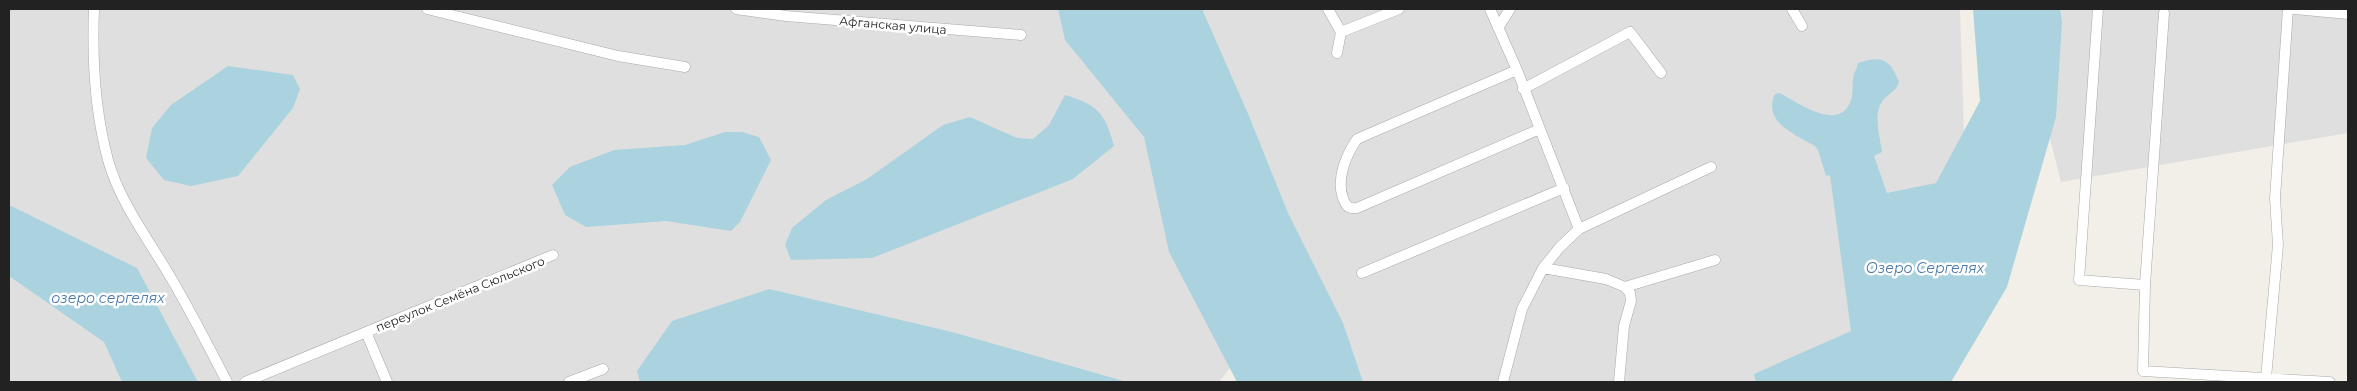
<svg xmlns="http://www.w3.org/2000/svg" width="2357" height="391" font-family="Montserrat,sans-serif">
	<style>
		.residential { fill: #e0dfdf }
		.water { fill: #aad3df }
		.lines { fill: none; stroke-linecap: round; stroke-linejoin: round }
		.minor-casing { stroke: #a9a9a9; stroke-width: 11 }
		.minor { stroke: #fff; stroke-width: 10 }
		.labels { text-anchor: middle; dominant-baseline: central; stroke-width: 5; stroke-linejoin: round; paint-order: stroke }
		.street-label { font-size: 12px; fill: #222; stroke: #fff }
		.water-label { font-size: 14px; font-style: italic; fill: #4a7aab; stroke: #fff }
	</style>
	<rect width="100%" height="100%" fill="#f2efe9"/>
	<path class="residential" d="M9,9h1951l8,246 -76,127h-629l-33,-14 -11,14h-1210z
		M2017,9h331v124l-287,49z"/>
	<path class="water" d="M1058,9h144l47,107 39,97 55,110 20,59h-126l-68,-130 -25,-115 -79,-97z
		M1973,9h87l2,13 -6,95 -49,170 -56,95h-195l-2,-8 97,-43 -21,-156 -4,1 -8,-26 -3,-4c-19,-11 -53,-24 -40,-52l5,-1c15,8 52,35 67,15 7,-8 5,-20 6,-30 1,-5 4,-10 5,-15 24,-8 32,-4 41,19 -2,8 -9,11 -15,17 -12,13 -4,38 -2,53l-8,4 13,37 49,-10 44,-82z
		M228,66l65,9 7,14 -7,19 -55,68 -47,10 -27,-6 -18,-22 6,-30 19,-23z
		M1065,95c33,10 40,18 49,51l-41,33 -201,79 -81,2 -6,-15 7,-17 34,-28 41,-21 76,-54 27,-8 47,21 16,1 16,-14z
		M725,132h17l17,5 12,23 -31,62 -9,9 -65,-10 -80,6 -21,-12 -13,-30 18,-18 44,-17 71,-5z
		M9,205l128,63 61,114h-76l-18,-40 -95,-66z
		M769,289l183,43 175,50h-487l-3,-11 35,-50z"/>
	<g class="lines">
		<defs>
			<path id="minor" d="M94,9c-2,50 1,103 14,151 12,43 41,80 63,118 20,34 38,69 56,104
				M427,9l191,47 67,11
				M736,9l50,7 235,19
				M1328,9l13,23
				M1490,9l27,61 62,159
				M1792,9l10,17
				M2098,9l-19,271 66,5
				M2295,9l53,5
				M2164,13l-19,272 -2,86 187,11
				M1498,28l12,-19
				M1337,53l4,-21 58,-23
				M1517,70l-160,69c-11,16 -21,40 -14,59 3,8 5,11 14,10l183,-79
				M1523,89l107,-57 31,41
				M1543,268l63,11 19,8 90,-27
				M1362,273l202,-85
				M366,332l21,50
				M2266,378l12,-133 -3,-47 13,-189
				M245,382l308,-127
				M569,382l34,-13
				M1503,382l19,-73 21,-41 17,-21 19,-18 132,-62
				M1619,382l5,-56 7,-25 -1,-8 -5,-6"/>
		</defs>
		<use href="#minor" class="minor-casing"/>
		<use href="#minor" class="minor"/>
	</g>
	<g class="labels">
		<g class="street-label">
			<text transform="translate(893 25) rotate(5)">Афганская улица</text>
			<text transform="translate(460 294) rotate(-22)">переулок Семёна Сюльского</text>
		</g>
		<g class="water-label">
			<text x="1925" y="268">Озеро Сергелях</text>
			<text x="108" y="298">озеро сергелях</text>
		</g>
	</g>
	<rect width="2357" height="391" fill="none" stroke="#222222" stroke-width="20"/>
</svg>
